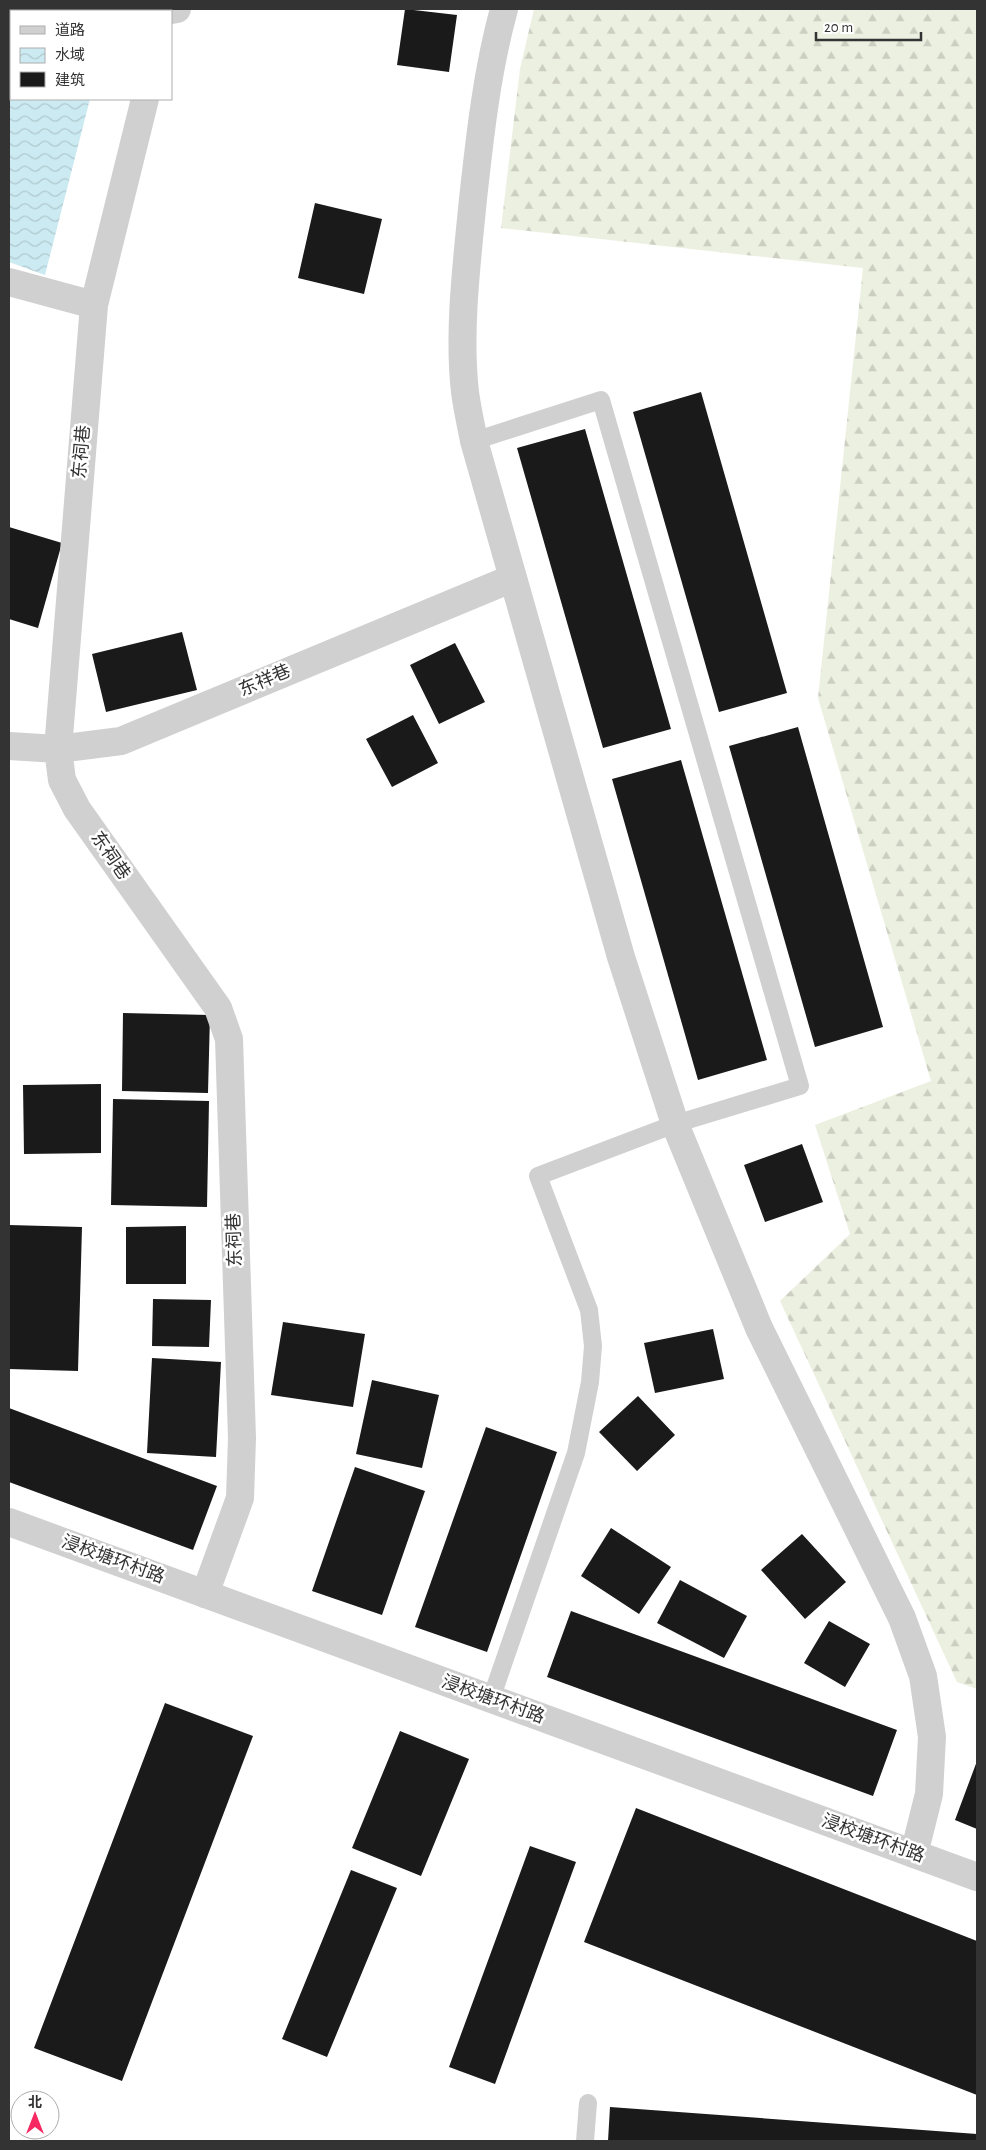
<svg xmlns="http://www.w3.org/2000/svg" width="986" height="2150" font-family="'Alegreya Sans','Noto Sans SC',sans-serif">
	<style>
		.forest { fill: url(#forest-firs) }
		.water { fill: url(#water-waves) }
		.building { fill: #1a1a1a }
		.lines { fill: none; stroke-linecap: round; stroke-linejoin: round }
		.service { stroke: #d0d0d0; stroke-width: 18 }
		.minor { stroke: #d0d0d0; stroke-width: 28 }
		.tertiary { stroke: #d0d0d0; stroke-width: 28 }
		.labels { text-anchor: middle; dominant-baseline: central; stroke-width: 5; stroke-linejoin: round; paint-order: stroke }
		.street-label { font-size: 18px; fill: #333; stroke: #fff }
	</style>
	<defs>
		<pattern id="forest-firs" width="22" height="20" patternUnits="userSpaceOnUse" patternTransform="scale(1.25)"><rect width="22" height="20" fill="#ecf0e0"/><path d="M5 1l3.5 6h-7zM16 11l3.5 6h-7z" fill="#cbcec1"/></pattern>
		<pattern id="water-waves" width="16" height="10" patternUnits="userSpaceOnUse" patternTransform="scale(1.25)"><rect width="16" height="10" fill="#cceaf1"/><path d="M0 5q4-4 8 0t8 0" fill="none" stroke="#b0c9cf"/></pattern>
	</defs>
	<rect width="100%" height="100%" fill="#fff"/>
	<path class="forest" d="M534,9h443v1680l-20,-7 -177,-381 70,-67 -35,-109 116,-44 -113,-383 45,-430 -362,-40 19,-159z"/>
	<path class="water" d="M9,9h82l8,2h-88v88h79l-45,176 -36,-13z"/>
	<path class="building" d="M405,9l52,6 -8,57 -52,-7z
		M315,203l67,16 -18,75 -66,-16z
		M701,392l86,301 -68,19 -86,-300z
		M585,429l86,300 -68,19 -86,-300z
		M9,527l53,16 -24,85 -29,-9z
		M182,632l15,58 -91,22 -14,-58z
		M455,643l30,59 -46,22 -29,-59z
		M413,715l25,48 -46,24 -26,-48z
		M798,727l85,300 -68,20 -86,-301z
		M681,760l86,300 -69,20 -86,-301z
		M123,1013l87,2 -2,78 -86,-2z
		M101,1084v69l-77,1 -1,-69z
		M113,1099l96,2 -2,106 -96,-2z
		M802,1144l21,58 -58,20 -21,-57z
		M9,1225l73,2 -4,144 -69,-2z
		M186,1226v58h-60v-57z
		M153,1299l58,1 -2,47 -57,-1z
		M283,1322l82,12 -12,73 -82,-12z
		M713,1329l11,50 -69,14 -11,-50z
		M152,1358l69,4 -5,95 -69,-4z
		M372,1380l67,15 -17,73 -66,-14z
		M638,1396l37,39 -38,36 -38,-39z
		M9,1408l208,78 -24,64 -184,-68z
		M486,1427l71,25 -70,200 -72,-25z
		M355,1467l70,24 -43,124 -70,-24z
		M611,1528l60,39 -32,47 -58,-38z
		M802,1534l44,48 -41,37 -44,-49z
		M680,1580l67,36 -23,42 -67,-35z
		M571,1611l326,119 -24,66 -326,-119z
		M829,1621l41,23 -25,43 -41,-24z
		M165,1703l88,33 -131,345 -88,-33z
		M400,1731l69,28 -48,117 -69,-28z
		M977,1761v68l-22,-9z
		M636,1808l341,133v154l-393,-153z
		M530,1846l46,16 -81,222 -46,-17z
		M351,1870l46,18 -70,169 -45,-18z
		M610,2107l367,27v7h-369z"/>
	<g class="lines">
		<path class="service" d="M474,441l127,-41 199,686 -125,38 -137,52 51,134 4,36 -3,36 -14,71 -85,246
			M585,2141l3,-38"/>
		<path class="minor" d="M157,9l9,2 11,-2
			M504,9c-17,62 -24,126 -31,190 -6,62 -15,132 -8,193 2,16 6,33 9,49l147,516 54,167 84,204 143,290 21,58 9,61 -3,57 -15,60
			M145,99l-51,206 -36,444 4,31 15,29 141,199 11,31 13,399 -2,60 -35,96
			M9,282l85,23
			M9,746l49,3 63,-8 392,-163"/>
		<path class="tertiary" d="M9,1522l968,355"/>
	</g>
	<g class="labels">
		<g class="street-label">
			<text transform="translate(82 452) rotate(-85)">东祠巷</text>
			<text transform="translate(265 681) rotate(-23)">东祥巷</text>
			<text transform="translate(110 856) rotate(55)">东祠巷</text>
			<text transform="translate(235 1240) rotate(-92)">东祠巷</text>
			<text transform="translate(113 1560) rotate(20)">浸校塘环村路</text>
			<text transform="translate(493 1700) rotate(20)">浸校塘环村路</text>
			<text transform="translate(873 1839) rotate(20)">浸校塘环村路</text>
		</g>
	</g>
	<rect width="986" height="2150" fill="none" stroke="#333333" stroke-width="20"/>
	<rect x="10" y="10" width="162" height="90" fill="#ffffff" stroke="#adadad"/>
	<rect x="20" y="26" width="25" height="8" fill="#d0d0d0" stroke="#adadad"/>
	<text x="55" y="35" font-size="15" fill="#333333">道路</text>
	<rect x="20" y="48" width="25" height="15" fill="url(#water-waves)" stroke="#adadad"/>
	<text x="55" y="60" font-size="15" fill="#333333">水域</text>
	<rect x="20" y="72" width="25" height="15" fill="#1a1a1a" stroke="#adadad"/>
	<text x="55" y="85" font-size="15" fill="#333333">建筑</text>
	<g transform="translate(35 2115)"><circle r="24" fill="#ffffff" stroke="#adadad"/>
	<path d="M0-4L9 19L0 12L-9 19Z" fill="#f72862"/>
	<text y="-8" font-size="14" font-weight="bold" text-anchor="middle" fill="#333333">北</text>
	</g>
	<path d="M816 32v8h105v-8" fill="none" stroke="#333333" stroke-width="2.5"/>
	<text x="824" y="32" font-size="15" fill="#333333" stroke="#ffffff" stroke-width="4" paint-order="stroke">20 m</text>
</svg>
